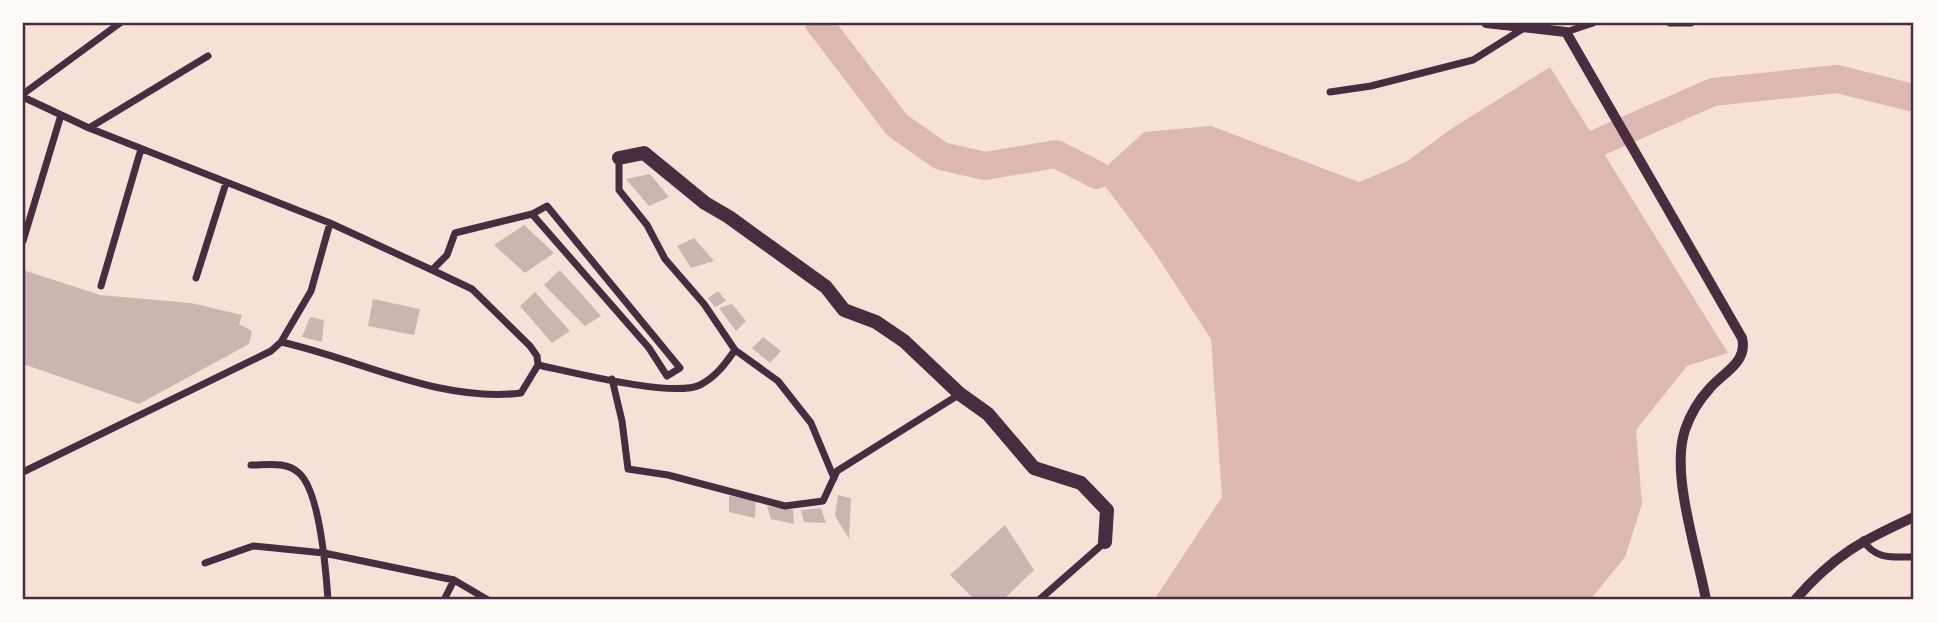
<svg xmlns="http://www.w3.org/2000/svg" width="1937" height="623" font-family="'Alegreya Sans',sans-serif">
	<style>
		.water { fill: #dcb8b0 }
		.lines { fill: none; stroke-linecap: round; stroke-linejoin: round }
		.river { stroke: #dcb8b0; stroke-width: 28 }
		.building { fill: #ccb4b1 }
		.minor { stroke: #4a2c40; stroke-width: 7 }
		.tertiary { stroke: #4a2c40; stroke-width: 10 }
		.trunk { stroke: #4a2c40; stroke-width: 14 }
		.neatline { fill: none; stroke: #4a2c40; stroke-width: 2.5 }
	</style>
	<rect width="100%" height="100%" fill="#f7e1d7"/>
	<path class="water" d="M1550,67l178,286 -41,13 -51,64 6,74 -17,53 -35,43h-436l68,-103 -11,-158 -58,-89 -56,-75 47,-43 67,-6 148,56 47,-20 45,-33z"/>
	<g class="lines">
		<path class="river" d="M819,23l78,102 44,31 44,10 71,-12 41,21
			M1597,143l116,-51 124,-13 77,19"/>
	</g>
	<path class="building" d="M650,174l19,23 -20,9 -23,-27z
		M524,225l30,28 -29,20 -31,-28z
		M694,238l20,23 -23,7 -14,-22z
		M23,270l77,25 91,8 51,12 -3,9 13,7 -3,13 -110,60 -116,-40z
		M560,270l41,46 -16,10 -41,-41z
		M718,291l8,10 -11,6 -7,-9z
		M535,292l35,39 -18,12 -32,-37z
		M373,299l47,10 -6,26 -46,-9z
		M732,304l14,17 -10,10 -17,-23z
		M310,317l14,3 -2,22 -20,-5z
		M763,337l18,14 -11,12 -18,-15z
		M838,495l13,3 -2,41 -14,-23z
		M729,496l27,2 -1,20 -26,-6z
		M767,506l26,4 1,14 -23,-5z
		M821,508l5,15 -22,-1 -3,-12z
		M1005,525l29,45 -31,30h-28l-25,-25z"/>
	<g class="lines">
		<path class="minor" d="M1670,23h21
			M1566,32l27,-9
			M1330,92l41,-6 102,-26 51,-32
			M23,94l97,-71
			M23,97l66,31 241,95 102,47 40,19 58,57 7,10 1,9
			M89,128l119,-72
			M619,158v32l28,35 18,34 39,45 31,46 43,31 33,42 23,55
			M23,241l38,-126
			M432,270l15,-15 8,-22 77,-19 15,-8 133,162 -13,8 -18,-28 -117,-134
			M196,278l30,-95
			M101,286l40,-137
			M281,342l30,-51 19,-68
			M538,365c33,7 135,33 162,20 16,-8 25,-21 35,-35
			M612,379l10,42 6,48 40,6 117,31 38,-5 14,-30 123,-77
			M251,465c16,0 35,-4 48,8 21,19 27,98 29,127
			M23,472l248,-121 10,-9c78,17 158,61 240,51l17,-28
			M1863,540c12,20 30,17 51,17
			M205,563l48,-17 71,7 130,27 34,20
			M444,600l10,-20
			M1039,600l66,-58"/>
		<path class="tertiary" d="M1486,23l80,9 176,306c6,24 -18,34 -32,50 -11,12 -20,27 -25,42 -15,44 13,124 21,170
			M1795,600c39,-45 66,-59 119,-83"/>
		<path class="trunk" d="M619,158l25,-5 61,50 24,14 97,70 18,23 32,12 28,19 56,53 28,20 46,54 47,15 26,27 -2,32"/>
	</g>
	<rect width="1937" height="623" fill="none" stroke="#fffaf5" stroke-width="49"/>
	<rect x="24" y="24" width="1888" height="574" class="neatline"/>
</svg>
